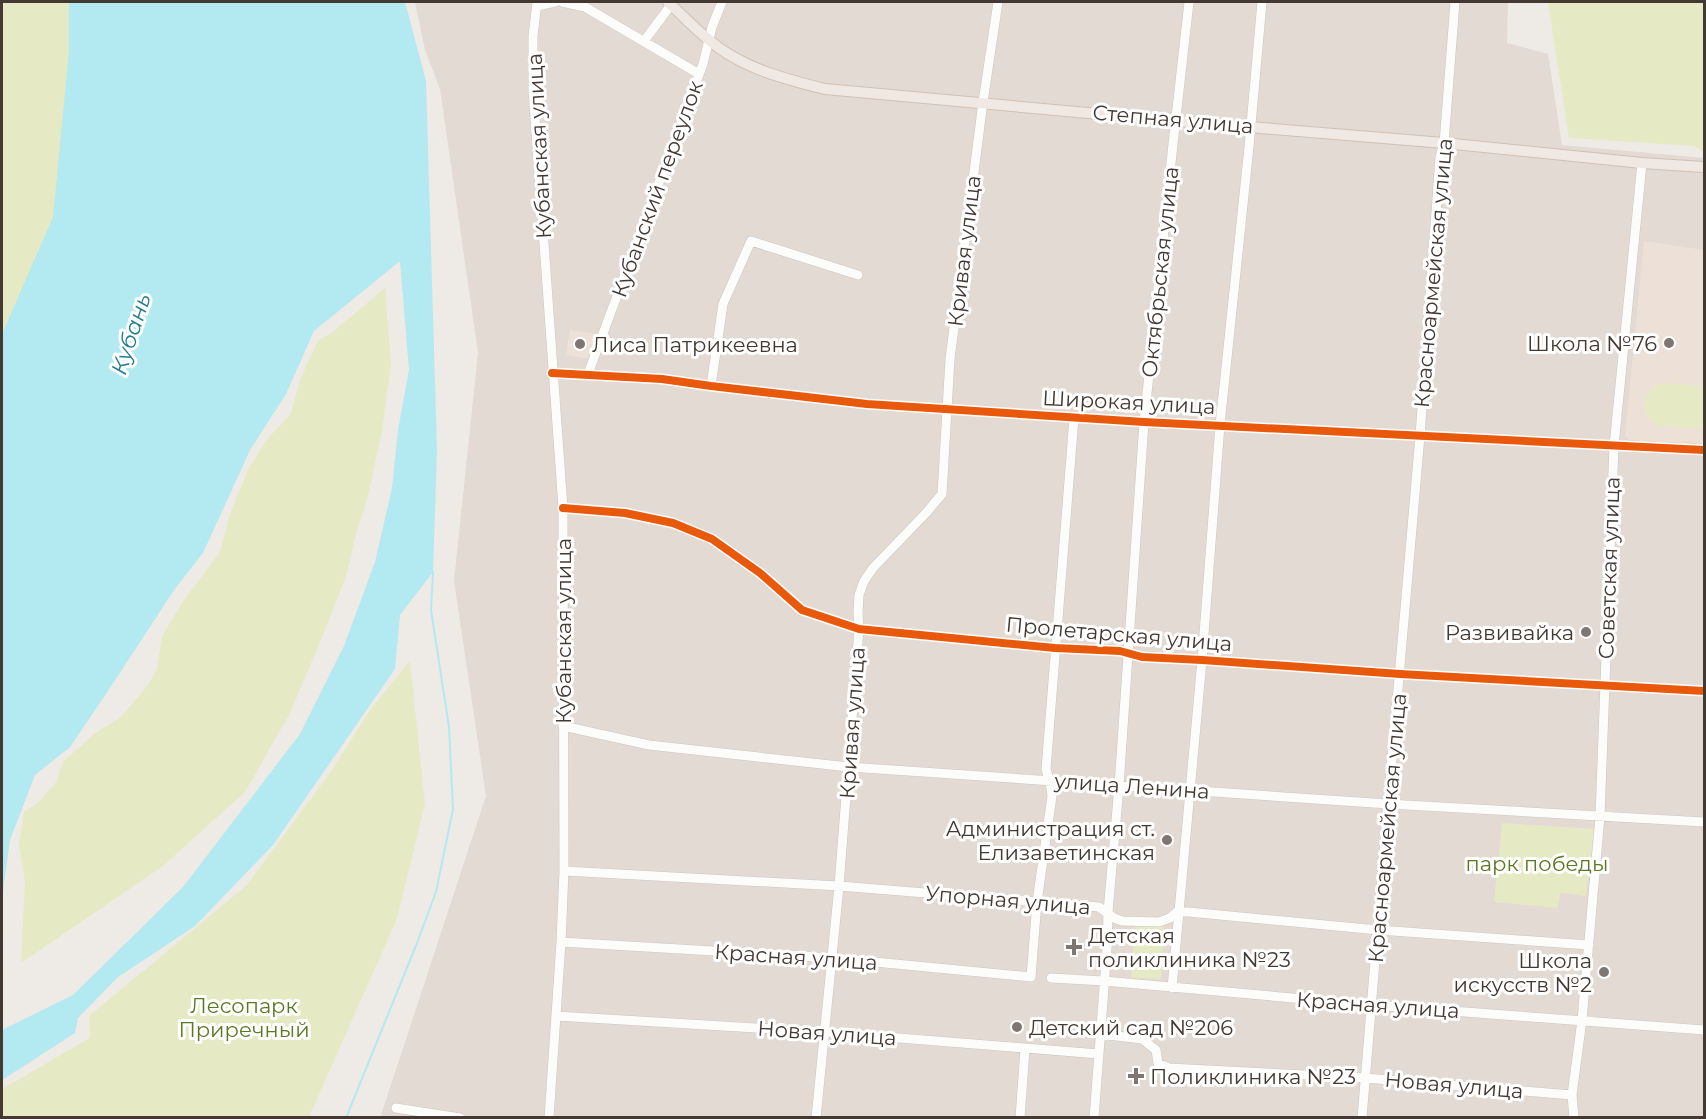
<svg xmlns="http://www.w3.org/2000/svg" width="1706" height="1119" font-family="Montserrat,sans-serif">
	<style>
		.residential { fill: #e3dad3 }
		.education { fill: #ede1d7 }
		.green { fill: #e5eac4 }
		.parking { fill: #e0dbd7 }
		.water { fill: #b3e9f0 }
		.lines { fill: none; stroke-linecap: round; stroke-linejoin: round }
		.stream { stroke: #b3e9f0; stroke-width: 2 }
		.minor-casing { stroke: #cbc6c2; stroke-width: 10 }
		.major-casing { stroke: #d2c0b2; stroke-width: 12 }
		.minor { stroke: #fcfcfb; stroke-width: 9 }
		.major { stroke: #f0e8e2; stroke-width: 10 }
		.cycleway-casing { stroke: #fff; stroke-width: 11 }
		.cycleway { stroke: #e8590c; stroke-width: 8 }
		.poi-dot { fill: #807671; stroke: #fff; stroke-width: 2 }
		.labels { text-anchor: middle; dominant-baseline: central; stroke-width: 6; stroke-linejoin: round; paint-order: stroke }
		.street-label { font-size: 21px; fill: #443832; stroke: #fff }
		.poi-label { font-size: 21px; fill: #443832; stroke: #fff; text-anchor: end }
		.park-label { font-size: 21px; fill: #5b7823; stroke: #fff }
		.water-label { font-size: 22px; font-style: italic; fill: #227c8c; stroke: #fff }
	</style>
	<rect width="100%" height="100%" fill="#eeeae6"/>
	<path class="residential" d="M415,2h1093l-1,41 41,11 14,91 142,13v959l-1324,1 106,-322 -32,-215 24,-228 -38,-264 -15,-39z"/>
	<path class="education" d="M1644,241l60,9v193l-75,-3 -4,-4z
		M570,330l25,4 -5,25 -24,-4z"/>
	<path class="green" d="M2,2h82l-19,209 -63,125z
		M1548,2h156v150l-10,-6 -125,-8z
		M385,288l6,76 -9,67 -15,69 -11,34 -10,42 -20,52 -36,85 -45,79 -82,74 -142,97 4,-81 -6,-38 5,-32 16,-11 16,-19 7,-20 32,-29 25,-15 28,-33 9,-16 5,-33 22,-36 36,-48 10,-38 18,-44 20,-32 23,-24 9,-34 18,-40 11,-5z
		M1664,383l40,3v43l-43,-3c-23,-10 -21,-37 3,-43z
		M410,661l15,143 -28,115 -88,198h-307v-28l88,-51 -1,-22 158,-131 85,-115 38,-60z
		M1502,823l92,6 -8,67 -26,-3 -2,15 -64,-6z
		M1135,921l29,2 -3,56 -30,-1z"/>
	<path class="parking" d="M1108,1040l32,3v11l-33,-2z"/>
	<path class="water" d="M69,2h336l21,79 11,369 -4,122 -33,43 -5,54 -122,176 -78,81 -77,51 -40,41 -3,15 -73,47v-50l71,-35 110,-108 117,-153 44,-88 31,-84 17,-74 6,-58 11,-60 -9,-109 -86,70 -28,63 -36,56 -47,103 -29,37 -66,101 -38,56 -35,28 -25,65 -8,59v-565l51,-117 16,-166z"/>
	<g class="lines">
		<path class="stream" d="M346,1118l71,-175 19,-51 17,-83 -4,-82 -18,-117 2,-38"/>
		<defs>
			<path id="minor" d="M537,2l-4,34v54l30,418 1,363 -3,71 -12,176
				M562,2l23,5 114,67
				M537,6l18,-4
				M644,41l27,-36
				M552,373l110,6 49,7 156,18 277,18 560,28
				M588,374l115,-310 9,-37 10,-25
				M711,386l12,-82 28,-63 107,34
				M563,508l62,5 48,10 39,16 48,34 42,37 57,19 196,19 65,3 22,6 60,3 198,14 304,17
				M563,726l86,19 200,22 539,37 316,18
				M564,871l275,15 260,21 15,11 8,3 37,1 11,-4 8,-7 200,19 211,15
				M561,942l272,16 198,19 6,-75 15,-106 -1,-8 -5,-19 28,-351
				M1051,978l53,3 267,24 333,25
				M1172,988l30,-328 18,-235 29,-278 13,-145
				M556,1016l268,16 275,22
				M1100,1034l42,5 14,11 2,13 11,5 196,10 207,17
				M396,1108l64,10
				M816,1118l23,-232 20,-257 -1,-16 1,-18 5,-14 9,-13 53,-55 16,-19 8,-135 33,-257 15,-100
				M1020,1118l5,-69
				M1094,1118l13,-169 1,-37 11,-126 25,-364 29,-278 16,-142
				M1362,1118l26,-314 32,-368 20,-279 4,-14 11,-141
				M1574,1118l-2,-23 10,-75 18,-204 14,-370 28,-283"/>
			<path id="major" d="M668,2c13,12 26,26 41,38 32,28 76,39 116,49l351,32 268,22 198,20 62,4"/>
		</defs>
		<use href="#minor" class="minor-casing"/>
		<use href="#major" class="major-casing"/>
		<use href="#minor" class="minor"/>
		<use href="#major" class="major"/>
		<defs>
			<path id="cycleway" d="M552,373l110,6 49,7 156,18 277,18 560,28
				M563,508l62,5 48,10 39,16 48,34 42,37 57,19 196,19 65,3 22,6 60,3 198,14 304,17"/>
		</defs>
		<use href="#cycleway" class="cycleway-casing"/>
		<use href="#cycleway" class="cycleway"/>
	</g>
	<g class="poi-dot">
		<circle cx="1669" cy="343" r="6"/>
		<circle cx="580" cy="344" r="6"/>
		<circle cx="1586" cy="632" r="6"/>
		<circle cx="1167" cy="840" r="6"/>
		<path d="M1071 938h6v6h6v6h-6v6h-6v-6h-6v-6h6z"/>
		<circle cx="1604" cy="972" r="6"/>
		<circle cx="1017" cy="1027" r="6"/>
		<path d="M1133 1067h6v6h6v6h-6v6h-6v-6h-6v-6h6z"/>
	</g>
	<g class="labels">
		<g class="street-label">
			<text transform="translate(1173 119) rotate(5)">Степная улица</text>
			<text transform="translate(539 146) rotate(-93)">Кубанская улица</text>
			<text transform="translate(657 189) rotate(-70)">Кубанский переулок</text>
			<text transform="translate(964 251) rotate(-83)">Кривая улица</text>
			<text transform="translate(1160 272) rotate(-84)">Октябрьская улица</text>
			<text transform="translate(1433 273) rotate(-85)">Красноармейская улица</text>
			<text transform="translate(1129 402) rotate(3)">Широкая улица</text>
			<text transform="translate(1609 568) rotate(-88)">Советская улица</text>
			<text transform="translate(563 631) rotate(-90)">Кубанская улица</text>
			<text transform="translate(1119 634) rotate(5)">Пролетарская улица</text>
			<text transform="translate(852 723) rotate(-86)">Кривая улица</text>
			<text transform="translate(1132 786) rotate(4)">улица Ленина</text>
			<text transform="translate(1387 828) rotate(-85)">Красноармейская улица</text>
			<text transform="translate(1008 900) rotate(5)">Упорная улица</text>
			<text transform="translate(796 957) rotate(4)">Красная улица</text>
			<text transform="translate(1378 1005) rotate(4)">Красная улица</text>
			<text transform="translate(827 1033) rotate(4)">Новая улица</text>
			<text transform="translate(1454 1085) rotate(5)">Новая улица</text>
		</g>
		<g class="poi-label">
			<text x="1657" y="343">Школа №76</text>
			<text x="592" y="344" text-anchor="start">Лиса Патрикеевна</text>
			<text x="1574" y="632">Развивайка</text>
			<text x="1155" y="828">Администрация ст.<tspan x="1155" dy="24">Елизаветинская</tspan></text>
			<text x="1088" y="935" text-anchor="start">Детская<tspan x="1088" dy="24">поликлиника №23</tspan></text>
			<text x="1592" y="960">Школа<tspan x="1592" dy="24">искусств №2</tspan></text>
			<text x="1029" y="1027" text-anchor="start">Детский сад №206</text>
			<text x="1150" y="1076" text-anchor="start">Поликлиника №23</text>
		</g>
		<g class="park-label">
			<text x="1537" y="863">парк победы</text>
			<text x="244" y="1005">Лесопарк<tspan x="244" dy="24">Приречный</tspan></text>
		</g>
		<g class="water-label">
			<text transform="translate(131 334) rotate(-72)">Кубань</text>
		</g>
	</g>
	<rect width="1706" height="1119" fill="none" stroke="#443832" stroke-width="6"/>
</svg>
